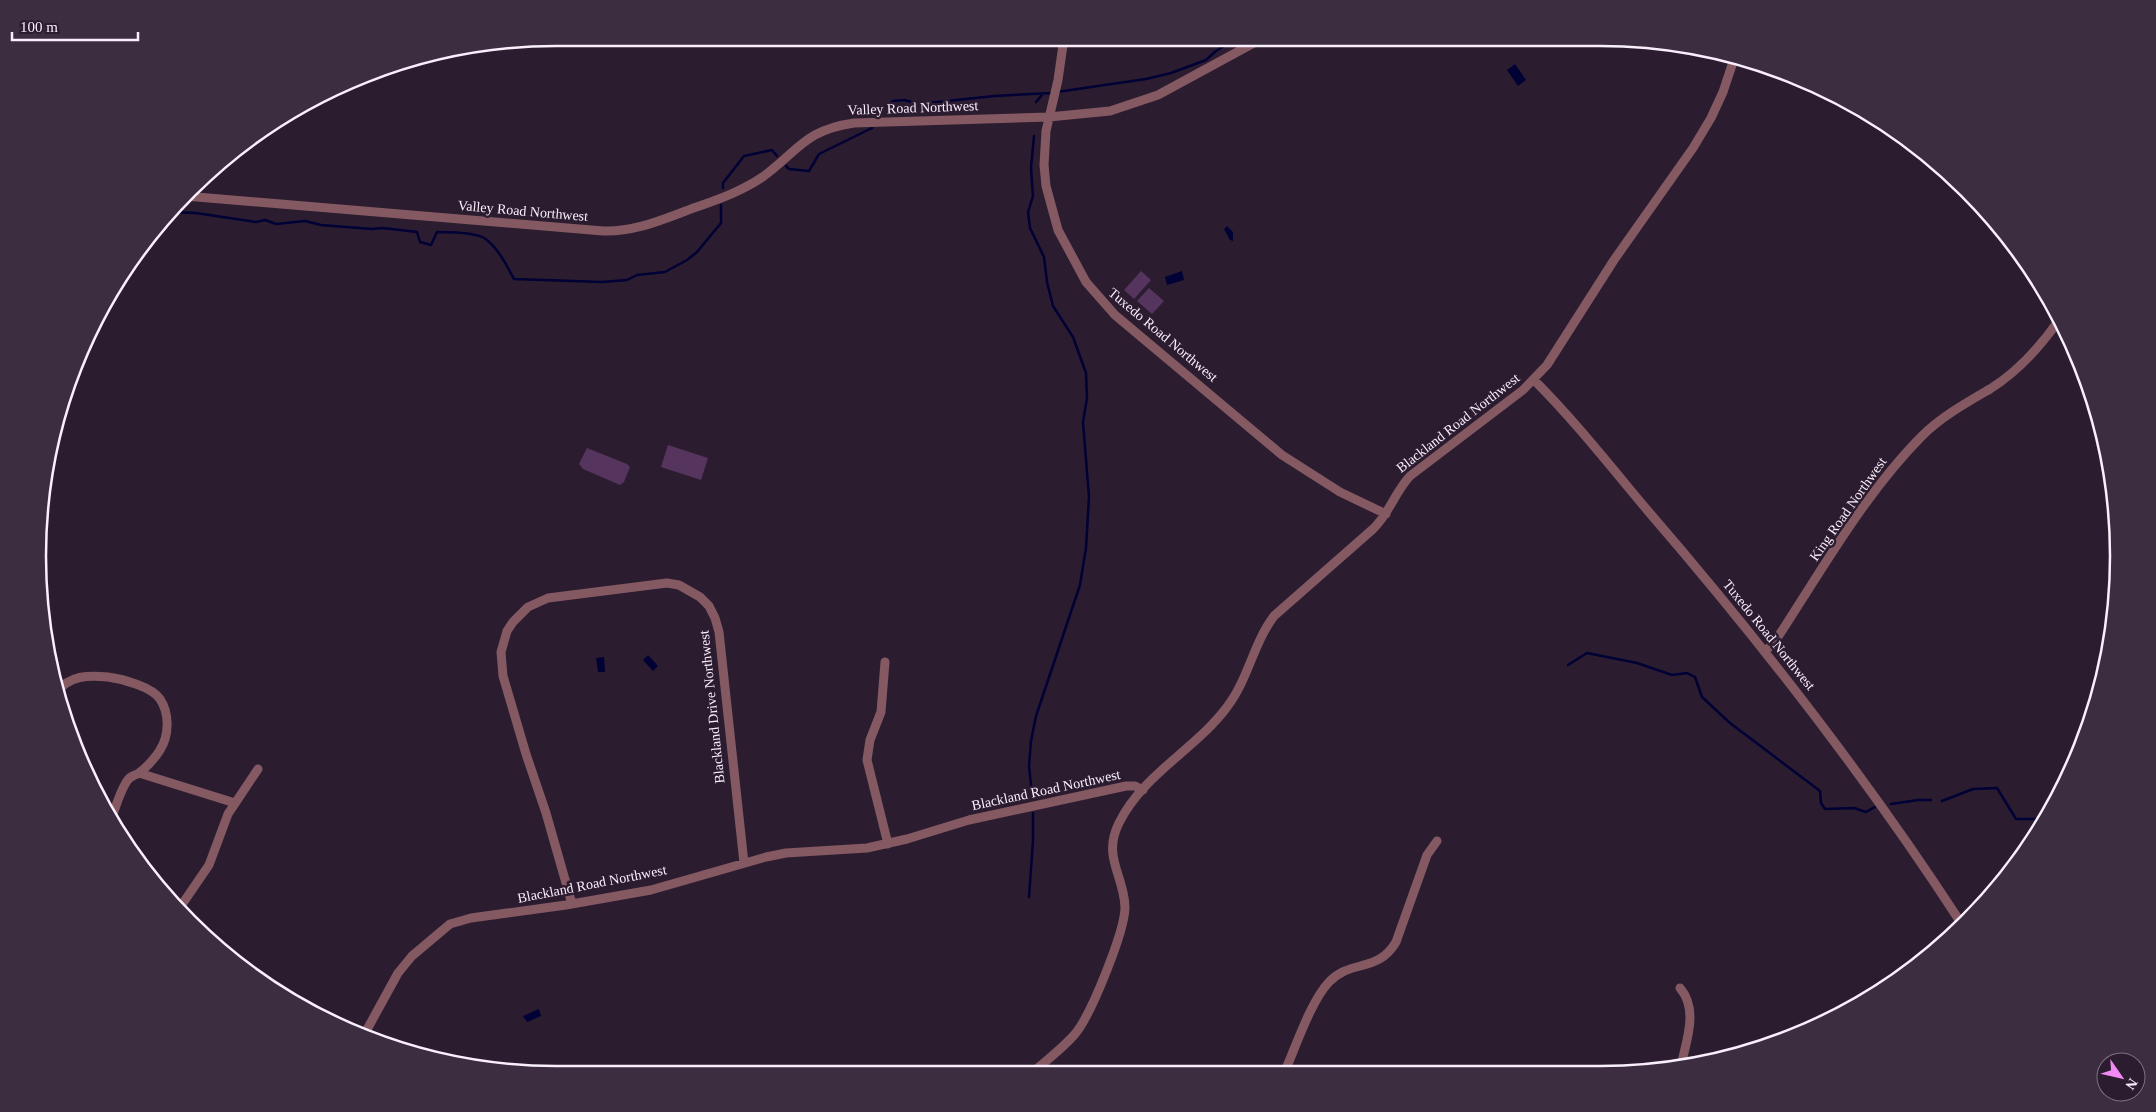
<svg xmlns="http://www.w3.org/2000/svg" width="2156" height="1112" font-family="'Times New Roman',serif">
	<style>
		.green { fill: #55355d }
		.water { fill: #000134 }
		.lines { fill: none; stroke-linecap: round; stroke-linejoin: round }
		.stream { stroke: #000134; stroke-width: 2.5 }
		.minor { stroke: #845962; stroke-width: 9 }
		.labels { text-anchor: middle; dominant-baseline: central; stroke-width: 5; stroke-linejoin: round; paint-order: stroke }
		.street-label { font-size: 14px; fill: #faeffc; stroke: #2c1c30 }
		.rim { fill: none; stroke: #faeffc; stroke-width: 2.5 }
	</style>
	<rect width="100%" height="100%" fill="#2c1c30"/>
	<path class="green" d="M1141,271l10,9 -17,19 -10,-9z
		M1149,288l15,13 -12,13 -15,-13z
		M668,445l40,13 -7,22 -40,-13z
		M587,448l40,16 3,3 -6,15 -4,3 -37,-16 -4,-5z"/>
	<path class="water" d="M1515,64l11,16 -8,6 -11,-16z
		M1227,226l6,6v9l-3,-1 -6,-11z
		M1182,271l2,9 -17,5 -2,-8z
		M648,655l10,11 -5,5 -10,-11z
		M604,657l1,15h-7l-2,-14z
		M539,1009l2,7 -14,6 -4,-6z"/>
	<g class="lines">
		<path class="stream" d="M1057,92l89,-13 25,-6 35,-13 10,-9 21,-13
			M1036,102l6,-7
			M878,116l3,-6 12,-9 11,-1 15,4 75,-8 58,-3
			M786,166l3,3 20,2 10,-17 53,-26
			M723,188v-5l21,-27 28,-6 5,6
			M169,212l27,1 60,9 9,-2 11,4 29,-3 16,4 51,4 11,-1 34,4 3,10 11,3 6,-13c12,0 42,0 50,8 12,10 20,26 27,39l88,3 25,-2 10,-5 28,-3 22,-12 10,-8 24,-29v-18
			M1568,665l19,-12 50,10 35,12 15,-2 8,4 7,20 28,26 90,68 1,12 4,6 29,-1 12,4 9,-5
			M1032,795l-3,-29 2,-25 5,-25 44,-131 6,-37 3,-51 -6,-75 4,-24 -1,-25 -13,-36 -20,-31 -6,-24 -3,-25 -14,-29 -2,-16 5,-16 -2,-28 3,-32
			M1942,801l31,-12 24,-1 19,31h26
			M1891,804l27,-4h13
			M1029,897l4,-56v-28"/>
		<path class="minor" d="M1064,38l-6,42 -12,51 -2,34 2,21 12,44 28,52 29,33 167,140 58,37 46,22
			M185,196l418,35c32,1 58,-11 88,-22 25,-9 50,-17 73,-33 35,-26 41,-46 90,-53l195,-6 61,-6 48,-16 105,-57
			M1534,380c41,41 77,87 114,131 113,131 219,267 313,412
			M1765,651l9,-8c45,-68 90,-149 148,-207 19,-19 44,-33 68,-47 29,-18 50,-42 69,-69
			M885,662l-4,50 -11,28 -3,20 21,84
			M56,693c13,-18 33,-18 52,-16 15,2 44,10 52,22 10,15 9,37 0,51 -4,7 -14,18 -21,23 -5,3 -9,3 -12,8 -8,12 -11,26 -16,39
			M139,773l96,30
			M572,904l-26,-91 -20,-59 -23,-78 -2,-24 6,-21 6,-9 15,-15 20,-9 119,-15 12,2 21,12 9,9 6,12 4,14 25,231
			M180,911l3,-8 26,-38 19,-51 30,-45
			M1680,988c19,22 6,53 1,78
			M364,1035l34,-62 14,-17 38,-32 21,-6 95,-13 85,-15 115,-33 20,-4 81,-5 40,-9 62,-19 157,-34h9l8,4
			M1285,1071c11,-25 26,-70 44,-89 22,-23 49,-9 67,-40l31,-87 10,-14
			M1033,1072c14,-12 30,-24 42,-38 16,-19 50,-103 50,-127 -1,-32 -23,-50 -6,-84 24,-49 77,-74 108,-116 21,-27 26,-63 47,-91l99,-87c16,-15 22,-37 37,-53l113,-86 24,-25 67,-105 79,-112 18,-30 12,-26 12,-36"/>
	</g>
	<g class="labels">
		<g class="street-label">
			<text transform="translate(913 108) rotate(-2)">Valley Road Northwest</text>
			<text transform="translate(523 211) rotate(5)">Valley Road Northwest</text>
			<text transform="translate(1163 335) rotate(40)">Tuxedo Road Northwest</text>
			<text transform="translate(1458 423) rotate(-38)">Blackland Road Northwest</text>
			<text transform="translate(1848 509) rotate(-55)">King Road Northwest</text>
			<text transform="translate(1769 635) rotate(51)">Tuxedo Road Northwest</text>
			<text transform="translate(712 707) rotate(-96)">Blackland Drive Northwest</text>
			<text transform="translate(1046 790) rotate(-12)">Blackland Road Northwest</text>
			<text transform="translate(592 884) rotate(-11)">Blackland Road Northwest</text>
		</g>
	</g>
	<path d="M0 0H2156V1112H0ZM556 46H1600A510 510 0 0 1 2110 556V556A510 510 0 0 1 1600 1066H556A510 510 0 0 1 46 556V556A510 510 0 0 1 556 46Z" fill="#3c2d40" fill-rule="evenodd"/>
	<path class="rim" d="M556 46H1600A510 510 0 0 1 2110 556V556A510 510 0 0 1 1600 1066H556A510 510 0 0 1 46 556V556A510 510 0 0 1 556 46Z"/>
	<g transform="translate(2121 1077) rotate(124)"><circle r="24" fill="#2c1c30" stroke="#7e7082"/>
	<path d="M0-4L9 19L0 12L-9 19Z" fill="#f28af3"/>
	<text y="-8" font-size="14" font-weight="bold" text-anchor="middle" fill="#faeffc">N</text>
	</g>
	<path d="M12 32v8h126v-8" fill="none" stroke="#faeffc" stroke-width="2.5"/>
	<text x="20" y="32" font-size="15" fill="#faeffc" stroke="#2c1c30" stroke-width="4" paint-order="stroke">100 m</text>
</svg>
